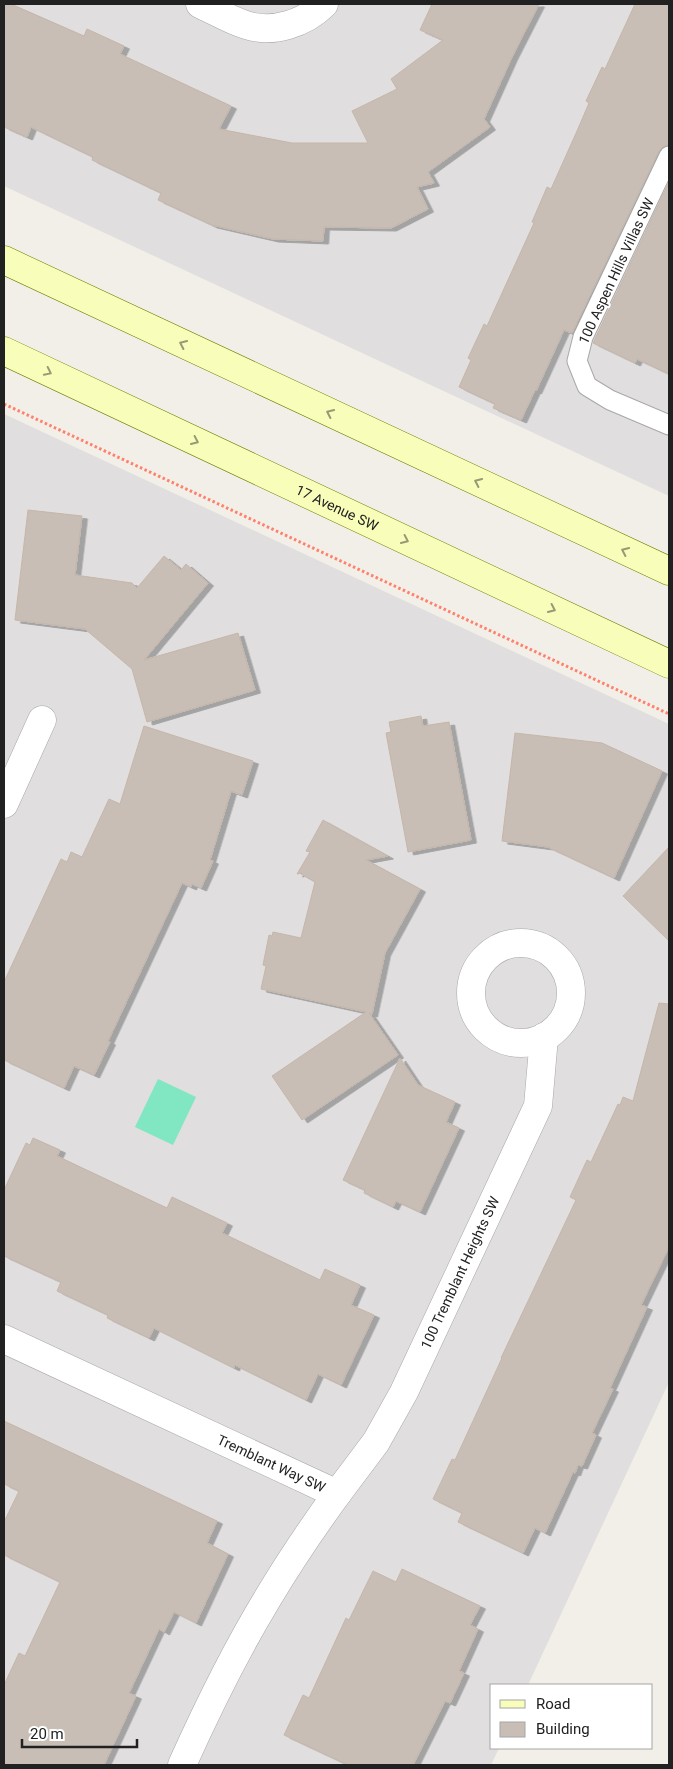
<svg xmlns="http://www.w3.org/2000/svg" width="673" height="1769" font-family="Roboto,sans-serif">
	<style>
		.residential { fill: #e0dede }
		.pitch { fill: #81e6c2 }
		.building { fill: #c8beb6; stroke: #c5b6a9; filter: url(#shadow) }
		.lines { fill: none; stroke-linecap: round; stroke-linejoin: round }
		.lane-casing { stroke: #a8a8a8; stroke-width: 21 }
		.street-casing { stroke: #a8a8a8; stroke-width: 29 }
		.secondary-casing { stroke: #6f8100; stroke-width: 29 }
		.path { stroke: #ff806c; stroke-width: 3; stroke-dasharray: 2.5 2.5; stroke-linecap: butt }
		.lane { stroke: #fff; stroke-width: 19 }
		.street { stroke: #fff; stroke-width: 28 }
		.secondary { stroke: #f8feba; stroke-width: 28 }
		.oneway { stroke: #979b75 }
		.labels { text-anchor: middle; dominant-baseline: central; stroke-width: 4; stroke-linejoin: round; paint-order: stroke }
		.street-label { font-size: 14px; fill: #212121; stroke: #fff }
	</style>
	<defs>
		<filter id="shadow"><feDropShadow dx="5.5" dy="3" stdDeviation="0" flood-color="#0004"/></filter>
	</defs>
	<rect width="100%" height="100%" fill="#f2efe8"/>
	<path class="residential" d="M4,4h665v492l-665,-310z
		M4,414l665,310v658l-141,303h-36v63h7l-8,17h-487z"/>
	<path class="pitch" d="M158,1079l38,18 -23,48 -38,-18z"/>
	<path class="building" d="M4,4h7l73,32 3,-7 37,17 -4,8 111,52 -12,23 73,14h76l-16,-32 45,-22 -6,-10 52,-39 -23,-10 12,-26h107l-27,53 -28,62 6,8 -62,45 6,11 -17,4 11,22 -37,19 -67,-1 -1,14 -50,-2 -61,-14 -54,-25 3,-7 -69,-33 1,-3 -62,-30 -4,10 -23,-10z
		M635,4h34v141l-6,2 -4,4 -87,182 -8,-3 -28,61 -1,-1 -14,30 -28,-12 2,-4 -36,-17 12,-27 -3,-2 16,-34 3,2 47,-103 -2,-1 15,-35 4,2 26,-58 12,-28 -3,-2 16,-34 3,2z
		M669,182v192l-32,-15 -2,4 -42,-20z
		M28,510l54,6 -7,59 57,8 5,5 27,-32 17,14 5,-6 22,19 -64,77 94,-27 17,57 -108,32 -15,-53 -47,-40 -70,-9z
		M421,716l2,10 26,-4 22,118 -63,12 -22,-119 5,-1 -2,-10z
		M144,726l109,35 -11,34 -11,-4 -21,69 3,1 -12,27 -9,-4 -1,3 -9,-4 -74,158 2,1 -16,33 -20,-9 -10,22 -60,-28v-78l57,-123 6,3 4,-10 11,5 27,-58 11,5z
		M515,733l87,10 60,28 -48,107 -66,-31 -46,-6z
		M323,820l65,36 -22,4 54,29 -35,64 -13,61 -3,-1 29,42 -96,65 -30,-44 94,-64 -105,-23 5,-23 -3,-1 6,-30 3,1 1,-4 28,6 14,-56 -14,-8 1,-1 -5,1 13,-22 -4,-1z
		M669,847v94l-46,-45z
		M659,1003l10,1v243l-28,58 6,2 -37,81 3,1 -21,44 4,2 -14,31 -4,-1 -3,8 -2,-1 -28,61 -10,-5 -12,25 -65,-31 4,-9 -29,-14 19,-40 3,1 47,-102h-1l75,-158 -6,-3 17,-37 4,2 27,-58 2,1 3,-8 10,4z
		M400,1058l18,27 37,17 -9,20 13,6 -39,84 -24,-11 -3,6 -29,-14 1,-3 -22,-10z
		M33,1138l27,12 -3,6 110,52 5,-11 55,26 -5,10 98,47 5,-11 35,16 -9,20 23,10 -33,70 -23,-11 -12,26 -71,-35 -1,3 -80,-40 -5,10 -42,-20 1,-3 -51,-24 4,-9 -57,-26v-66l22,-47 4,2z
		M4,1421l213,100 -10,22 21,11 -32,69 -22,-11 -10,20 -5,-3 -30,64 7,3 -32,69h-100v-80l15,-32 6,3 35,-74 -56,-27v-33l15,-31 -15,-7z
		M402,1569l78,37 -10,19 8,4 -19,42 5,2 -14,30 -5,-2 -32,64h-65l-64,-30 19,-40 6,3 37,-80 3,2 24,-49 23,11z"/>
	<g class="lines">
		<defs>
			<path id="lane" d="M669,156l-86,181 -6,24 10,25 23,14 59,25"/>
			<g id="street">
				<path d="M200,4c15,7 30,16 46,21 27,9 59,-2 78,-21"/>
				<path d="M4,804l38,-84"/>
				<circle cx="521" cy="993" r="50"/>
				<path id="s1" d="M4,1339l333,155c-24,33 -47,67 -68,102 -33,54 -61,111 -87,169"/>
				<path id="s2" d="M337,1494l39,-52 28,-50 134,-286 6,-69"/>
			</g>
			<g id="secondary">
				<path d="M4,260l665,311"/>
				<path id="s3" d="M4,351l665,313"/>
			</g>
		</defs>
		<use href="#lane" class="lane-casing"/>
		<use href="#street" class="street-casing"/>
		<use href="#secondary" class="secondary-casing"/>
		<path class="path" d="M4,404l665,310"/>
		<use href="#lane" class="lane"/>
		<use href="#street" class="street"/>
		<use href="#secondary" class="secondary"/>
	</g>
	<defs><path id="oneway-chevron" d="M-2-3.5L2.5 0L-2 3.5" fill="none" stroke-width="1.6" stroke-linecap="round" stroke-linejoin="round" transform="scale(1.25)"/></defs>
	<g class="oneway">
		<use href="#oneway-chevron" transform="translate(183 344) rotate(-155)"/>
		<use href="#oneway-chevron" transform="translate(48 372) rotate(26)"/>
		<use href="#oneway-chevron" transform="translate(330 413) rotate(-155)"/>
		<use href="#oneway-chevron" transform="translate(195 441) rotate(25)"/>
		<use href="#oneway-chevron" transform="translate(478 482) rotate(-155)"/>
		<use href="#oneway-chevron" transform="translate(405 540) rotate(25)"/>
		<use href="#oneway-chevron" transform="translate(625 551) rotate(-155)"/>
		<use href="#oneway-chevron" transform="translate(552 609) rotate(25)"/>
	</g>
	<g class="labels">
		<g class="street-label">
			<text transform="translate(616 271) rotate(-65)">100 Aspen Hills Villas SW</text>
			<text stroke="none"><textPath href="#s3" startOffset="368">17 Avenue SW</textPath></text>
			<text stroke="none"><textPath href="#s2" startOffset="254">100 Tremblant Heights SW</textPath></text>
			<text stroke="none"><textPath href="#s1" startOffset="295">Tremblant Way SW</textPath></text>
		</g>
	</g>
	<rect width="673" height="1769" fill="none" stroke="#212121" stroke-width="10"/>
	<rect x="490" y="1684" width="162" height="65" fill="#ffffff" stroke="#a6a6a6"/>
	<rect x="500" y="1700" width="25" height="8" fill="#f8feba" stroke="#a6a6a6"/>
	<text x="536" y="1709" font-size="15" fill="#212121">Road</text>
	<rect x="500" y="1722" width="25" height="15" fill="#c8beb6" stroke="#a6a6a6"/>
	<text x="536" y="1734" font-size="15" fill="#212121">Building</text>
	<path d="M22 1739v8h115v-8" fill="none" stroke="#212121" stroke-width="2.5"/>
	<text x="30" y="1739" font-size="15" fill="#212121" stroke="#ffffff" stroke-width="4" paint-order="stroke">20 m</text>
</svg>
